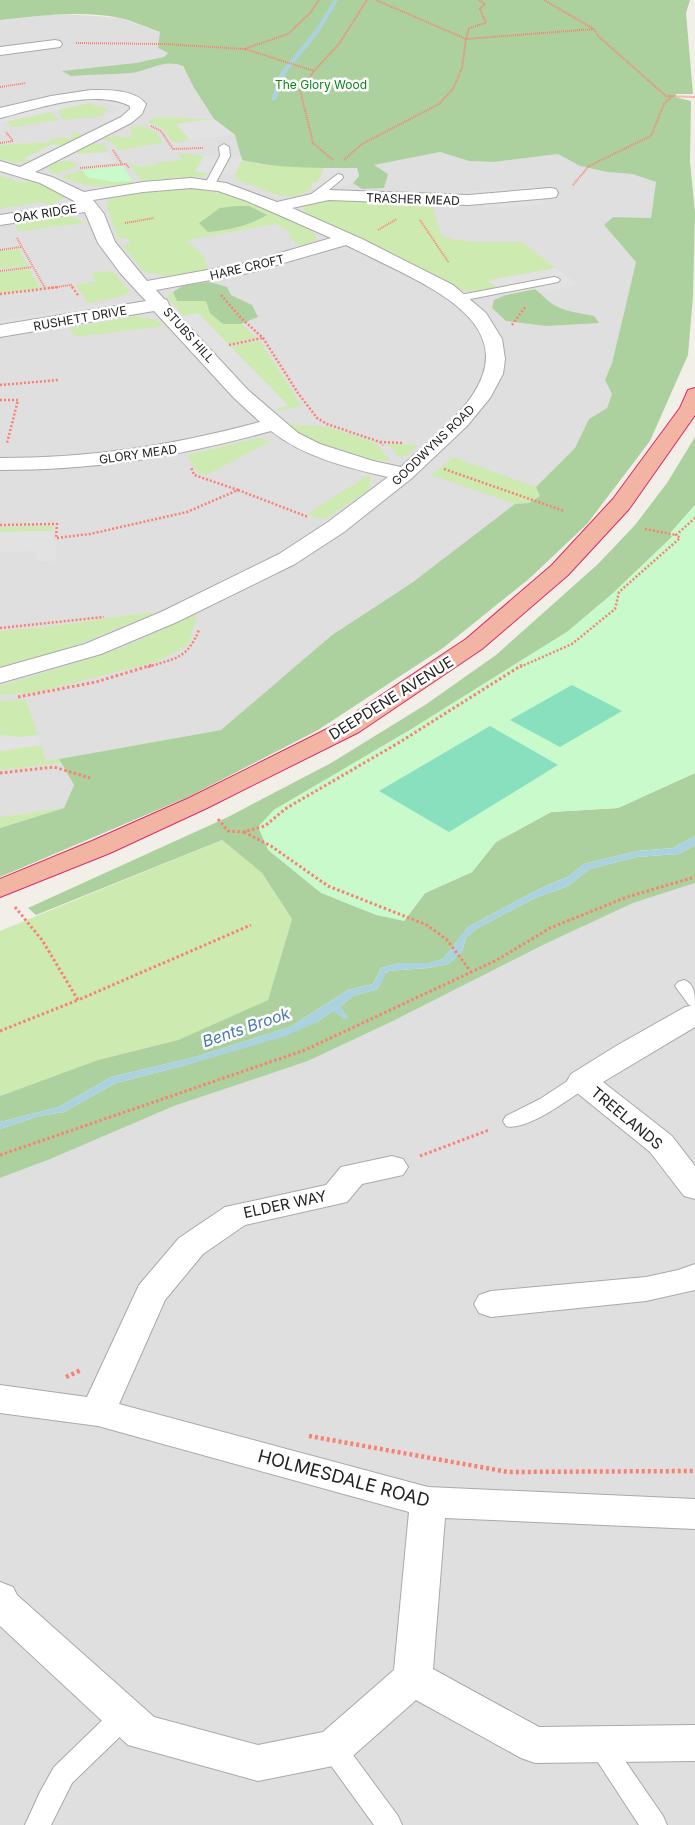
<svg xmlns="http://www.w3.org/2000/svg" width="695" height="1825" font-family="Inter,sans-serif">
	<style>
		.residential { fill: #e0dfdf }
		.grass { fill: #cdebb0 }
		.forest { fill: #add19e }
		.park { fill: #c8facc }
		.pitch { fill: #88e0be }
		.parking { fill: #e2e2e2 }
		.water { fill: #aad3df }
		.lines { fill: none; stroke-linecap: round; stroke-linejoin: round }
		.stream { fill: #aad3df; fill-rule: evenodd }
		.service-casing { stroke: #a9a9a9; stroke-width: 2 }
		.minor-casing { stroke: #a9a9a9; stroke-width: 2 }
		.trunk-casing { stroke: #dc2a67; stroke-width: 2 }
		.path-far3 { stroke: #fa8072; stroke-width: 2; stroke-dasharray: 1 1; stroke-linecap: butt }
		.path-far2 { stroke: #fa8072; stroke-width: 2.5; stroke-dasharray: 2 2; stroke-linecap: butt }
		.path-far1 { stroke: #fa8072; stroke-width: 3; stroke-dasharray: 2.5 2.5; stroke-linecap: butt }
		.path { stroke: #fa8072; stroke-width: 4.5; stroke-dasharray: 3 3; stroke-linecap: butt }
		.service { fill: #fff; fill-rule: evenodd }
		.minor { fill: #fff; fill-rule: evenodd }
		.trunk { fill: #f2b4a3; fill-rule: evenodd }
		.labels { text-anchor: middle; dominant-baseline: central; stroke-width: 5; stroke-linejoin: round; paint-order: stroke }
		.far-park-label { font-size: 12px; fill: #0c8416; stroke: #fff }
		.far-street-label { font-size: 12px; fill: #222; stroke: #fff }
		.street-label { font-size: 15px; fill: #222; stroke: #fff }
		.water-label { font-size: 16px; font-style: italic; fill: #4a7aab; stroke: #fff }
		.near-street-label { font-size: 18px; fill: #222; stroke: #fff }
	</style>
	<rect width="100%" height="100%" fill="#f2efe9"/>
	<path class="residential" d="M47,15h34l39,3 41,15 -3,15 21,11 15,29 20,31 21,16 22,29 62,4h38l83,-16 29,9 25,1 64,-8 22,12 27,6 25,2 24,8 -5,36 -38,-1 -9,8 32,37 -24,101 -7,17 7,14 -5,14 -18,11 -13,29 -17,16 -19,32 -41,22 -86,64 -81,53 -111,95 -161,29 14,26 -10,23 -64,20v-808z
		M695,883v942h-695v-647l48,-18 126,-54 134,-45 85,-40 150,-76 90,-42z"/>
	<path class="grass" d="M93,102v4l14,2 1,2 -6,3 2,3 -41,4 -5,-10z
		M51,112l8,8 -47,7 -6,-5z
		M155,117l59,2 -38,5 14,16 -18,2 -9,-14 -16,-6z
		M139,125l16,6 8,12 -45,7 -6,-8 -11,-2c12,-7 18,-2 32,-3l-3,-8z
		M71,131l11,4 -2,4 -18,7 -9,-2 -28,14 8,2 -18,3 -15,-4v-14l50,-3 -1,-3 25,-2z
		M93,143l11,2 4,7 -29,2 -5,-2z
		M178,153l26,3 -9,16 13,1 -6,4 -61,4 -11,-16h6l1,2 21,-3v-2l24,-2z
		M242,160l15,4 67,4 -6,15h-6v4c-20,17 -34,8 -56,0 -8,-3 -15,-4 -22,-10z
		M66,161l8,1 3,5 -21,7 -7,-2v-5l5,-4z
		M123,166l10,17c-32,4 -42,6 -72,-6l21,-7z
		M0,176l17,5 21,1 24,11 2,5 -13,7 -11,-3 -40,7z
		M188,187l38,4 84,39 6,4v4l-5,4 -11,4 -11,-10 2,-3 -15,-9 -89,16 20,19 -4,1 8,9 -43,7 -24,-4 -21,-26 7,-3 -2,-4 -10,-1 -11,-31v-6l6,-4z
		M328,198l85,5 20,4 8,28 14,5 23,2h44l34,26 -67,12 8,8 -22,4 -13,-2 -157,-76 -2,-6 4,-4z
		M63,216l10,1 12,6 -67,8 -4,-8z
		M19,249l9,17 -28,3v-18z
		M29,268l11,20 -40,5v-21z
		M112,271l18,20 -10,6 -32,6 -13,-18 21,-3 -5,-9z
		M173,292l4,9h29l17,23h18l16,14 -30,6 -29,-31 -15,3 -16,-19z
		M136,316l20,4 8,6 -89,11 -6,-9z
		M260,341l42,65 -23,5 -4,-3 13,-3 -58,-59z
		M287,424l41,3 38,12 11,5 13,17c-36,0 -75,-16 -103,-37z
		M258,438l13,3 -65,34 -9,-3 -10,-17z
		M386,444l33,1 -14,11 -7,1 -5,-8z
		M453,457l83,30 4,9 -11,7 -14,1 -84,-29z
		M368,475c4,7 4,10 -1,16l-43,29 -17,-6z
		M52,526l1,5 -53,1v-5z
		M149,612l4,2c-51,21 -100,42 -153,54v-37l61,-6z
		M194,615l3,1 -9,29 -30,16 -38,10 -83,21 -37,3v-9l107,-33 28,-11z
		M26,700l12,35 -20,2 -18,-2v-34z
		M41,745l5,16 13,-2 3,4 -62,7v-19z
		M64,808l-64,20v-11z
		M222,840l40,33 30,46 -24,81 -90,40 -80,20 -98,36v-165z"/>
	<path class="forest" d="M0,0h690l-4,13 7,81h-17l-1,3 16,4 -1,60 5,52 -2,83 -5,59 -38,86 -63,83 -57,54 -87,70 -125,82 -130,67 -188,80v-49l64,-20 10,-23 -15,-26 162,-29 111,-95 81,-53 102,-78 14,-1 11,-7 -4,-9 39,-39 14,-29 18,-11 5,-14 -7,-14 7,-17 24,-101 -32,-37 9,-8 38,1 5,-36 -24,-8 -25,-2 -27,-6 -22,-12 -64,8 -25,-1 -29,-9 -66,13 14,9 -4,14 -22,1 -9,-6 6,-7 -2,-8c-38,0 -78,1 -115,-8l-7,-25 -21,-16 -20,-31 -11,-22c-18,-8 -34,5 -53,7 -20,2 -40,1 -59,3l-9,-5 74,-8 28,-6 4,-4 -10,-5 2,-16c-13,-4 -26,-11 -40,-14 -39,-8 -81,-2 -120,2z
		M236,206h13l18,9c-18,11 -38,15 -59,17l-9,-9 21,-15z
		M210,282l17,5 4,8 21,10 6,12 -17,7h-18l-13,-11 -4,-12h-29l-4,-9 11,-7z
		M535,289c7,5 12,12 19,16 12,7 26,8 40,11l5,7 -53,3 -40,-5 -14,-13 2,-8 12,-5z
		M695,437v68l-24,28 1,4 -61,58 -44,37 -157,98 -136,80 -16,17 146,94 21,-28 47,-21 24,-30 55,-30 67,-4 77,-35v63l-22,12 -36,3 -53,13 -15,12 -34,15 -67,36 -25,32 -14,4h-30l-18,5 -8,16 -25,6 -58,37 -95,30 -84,20 -52,30 -59,15v-26l98,-36 80,-20 90,-40 24,-81 -30,-46 -40,-33 -186,75 -8,-7 200,-91 103,-54 94,-58 71,-50 102,-91 37,-39 32,-42z
		M695,845v38l-62,20 -90,42 -150,76 -85,40 -134,45 -126,54 -48,18v-49l39,-13 25,-4 52,-29 70,-18 131,-43 16,-11 15,7 -8,-11 13,-11 25,-7 6,-16 4,-1 -1,-1 41,-3 20,-4 14,-12 4,-14 10,-9 57,-30 35,-13 22,-17 46,-12 43,-3z"/>
	<path class="park" d="M123,166l9,15 -19,1 -26,-5 -5,-7z
		M695,505v268l-77,35 -67,4 -55,30 -24,30 -47,21 -21,28 -28,-6 -55,-22 -53,-43 -10,-23 16,-17 136,-80 157,-98 44,-37 61,-58 -2,-4z"/>
	<path class="pitch" d="M572,685l50,26 -62,36 -50,-27z
		M490,726l68,39 -109,67 -70,-41z"/>
	<path class="parking" d="M86,98h14l27,5 5,4 -10,11 -15,4 -3,-6 12,-3 3,-5 -13,-5 -13,-1 -93,21v-5z
		M214,119l21,16 -45,5 -14,-16z
		M53,144l25,6 -3,2 4,2 29,-2 7,11 -30,3 -6,-4 -9,-3 -21,5 -25,-5z
		M204,156l38,1v3l-7,14 -40,-2z
		M324,168h33l2,8 -6,7 -10,3 -11,2 -20,-1v-4l6,-1z
		M536,187l4,5 11,-1 7,8 -14,1 2,4 -61,4 -4,-6 -42,-4 7,-5z
		M556,268l23,17 -39,8 -5,-4 -29,6 -18,-14z
		M114,302l5,6 -119,20v-7z
		M198,313l90,93 -20,4 -89,-93z
		M53,531l-1,10h5l-2,20h-20l1,-10 -36,1v-20z
		M0,735l18,2 20,-2 3,10 -41,6z"/>
	<path class="water" d="M695,836v9l-16,9 -43,3 -46,12 -22,17 -35,13 -57,30 -10,9 -4,14 -14,12 -20,4 -41,3 -9,18 -25,7 -13,11 8,11 -3,2 -12,-9 -16,11 -31,14 -100,29 -70,18 -52,29 -25,4 -39,13v-7l59,-15 52,-30 84,-20 95,-30 58,-37 25,-6 8,-16 18,-5h30l14,-4 25,-32 67,-36 34,-15 15,-12 53,-13 36,-3z"/>
	<g class="lines">
		<path class="stream" d="M334,0h4l-18,31 -34,42 -10,27 -5,1 9,-28 36,-44z"/>
		<defs>
			<path id="service" d="M224,144l5,3 1,9 -16,30h-8l-1,-2 15,-28 -1,-9z
				M338,174l4,1 1,2 -1,2 -24,20h-8l-1,-2 1,-2z
				M554,277l4,1 2,2 -2,2 -98,19 -6,-3 6,-3z
				M684,980c11,4 11,15 11,27l-6,-2 -14,-19 3,-4z
				M582,1075l7,1 3,5 -3,5c-18,11 -62,46 -83,40l-3,-5 3,-5 34,-17 35,-23z
				M124,1705l9,3 4,8 -4,8 -61,59 -21,42h-26l15,-33 14,-25 61,-59z
				M599,1733l9,3 55,80 4,9h-28l-53,-81 4,-8z
				M333,1737l9,3 56,76 4,9h-28l-50,-69 -4,-8 4,-8z"/>
			<path id="minor" d="M55,40l5,1 2,3 -2,3 -60,8v-8z
				M91,90c16,0 44,-1 55,14l-4,10 -11,9 -96,49 17,5 32,15 59,-10 48,-4 35,5 51,19 52,-12 139,5 82,-7 6,1 2,4 -2,4 -6,1 -82,7 -139,-5 -37,8 70,31 91,46 33,28 16,26 3,20 -2,15 -13,24 -23,28 -55,52 -68,54 -49,32 -118,58 -76,32 -101,29v-15l85,-24 76,-32 118,-58 49,-32 60,-45c-40,-9 -84,-20 -117,-46 -94,26 -174,39 -271,39v-12c92,0 171,-12 260,-36l-26,-24 -80,-87 -154,26v-12l146,-24 -25,-27 -23,-31 -13,-31 -85,13v-10l78,-12 -38,-20 -40,-12v-10l20,6 101,-50 9,-8v-3c-35,-18 -94,3 -130,12v-10l51,-12zM191,188l27,3 29,10 84,37 -85,25 -99,18 -32,-39 -11,-28 -11,-14 50,-8zM346,245c17,8 34,17 51,25 37,19 104,51 86,104 -11,35 -56,68 -82,93l-28,-6 -53,-17 -22,-11 -50,-43 -79,-85 -2,-5 -3,-1 -8,-9 93,-17z
				M695,1005v22l-92,55 69,54 23,30v33l-11,-3 -34,-44 -79,-64 -4,-7 4,-7 45,-28 69,-39z
				M392,1156l11,3 5,8 -5,8 -41,9 -15,18 -102,23 -42,29 -38,46 -46,104 309,83 267,12v30l-250,-11 -12,151 106,58 156,-2v36l-160,2 -14,-5 -105,-58 -69,61 -14,5 -75,15 -130,-36 -128,-119v-44l13,5 4,8 137,122 104,28 65,-13 71,-62 15,-158 -311,-86 -98,-13v-28l87,12 52,-112 40,-47 46,-31 101,-22 15,-18z
				M695,1264v26l-49,11 -155,16 -12,-4 -5,-9 5,-9 12,-4 155,-14 32,-7z"/>
			<path id="trunk" d="M695,388v27l-66,94 -61,66 -86,74 -123,83 -152,76 -97,45 -110,44v-18l92,-38 97,-43 152,-76 125,-83 86,-74 61,-66 67,-91 8,-18z"/>
		</defs>
		<use href="#service" class="service-casing"/>
		<use href="#minor" class="minor-casing"/>
		<use href="#trunk" class="trunk-casing"/>
		<path class="path-far3" d="M479,0l6,4 -5,5 6,14 -17,5 -3,11 128,-10
			M544,0l50,29 4,7 68,60 29,1
			M76,43l87,1 81,5 44,-15 23,-22 8,-12
			M245,49l69,22
			M0,87l26,-4
			M151,126l10,5 12,18 30,-1
			M0,143l13,-2 -7,-9
			M113,150l9,14
			M333,160l-20,-17 -13,-53 14,-19 25,-27 28,-44
			M344,160l18,-16 77,-40 14,-15 9,-21 4,-29 -90,-39
			M80,168l46,-4 3,4
			M573,185l16,-19 62,-30 13,-32 7,-7
			M420,220l29,43
			M125,223l29,-5
			M378,230l19,-11
			M17,238l28,50
			M0,250l21,-3
			M0,271l32,-4
			M49,288l22,-3 2,3"/>
		<path class="path-far2" d="M72,287l6,8
			M0,294l59,-7
			M221,295l20,23 22,20 35,55 19,25 10,6 53,18 3,3
			M512,325l14,-19
			M229,345l33,-7
			M0,385l59,-5
			M0,400h18l-11,43
			M380,442l23,1
			M444,469l120,42
			M238,490l70,27
			M0,525l57,-1 -1,14 34,-4 97,-22 51,-22 -44,-15 -3,-8
			M645,529l31,6
			M0,628l104,-11
			M148,667c28,-9 39,-8 51,-37
			M520,667l52,-23 43,-35 4,-17 61,-54 -4,-3 19,-17"/>
		<path class="path-far1" d="M18,697l78,-15 56,-17
			M0,773l54,-6 36,11
			M218,819l10,12 15,1 22,-6 20,-17 115,-67 122,-77
			M244,832l27,14 57,40 99,39 20,15 24,32
			M15,907l27,33 36,60 173,-75
			M0,1031l78,-31
			M0,1155l305,-105 192,-90 53,-32 77,-31 68,-20
			M420,1156l69,-26"/>
		<path class="path" d="M66,1377l15,-7
			M309,1436l199,36 187,-1"/>
		<use href="#service" class="service"/>
		<use href="#minor" class="minor"/>
		<use href="#trunk" class="trunk"/>
	</g>
	<g class="labels">
		<g class="far-park-label">
			<text x="321" y="84">The Glory Wood</text>
		</g>
		<g class="far-street-label">
			<text transform="translate(413 199) rotate(2)">TRASHER MEAD</text>
			<text transform="translate(45 213) rotate(-9)">OAK RIDGE</text>
			<text transform="translate(247 267) rotate(-13)">HARE CROFT</text>
			<text transform="translate(80 318) rotate(-10)">RUSHETT DRIVE</text>
			<text transform="translate(189 335) rotate(48)">STUBS HILL</text>
			<text transform="translate(433 445) rotate(-44)">GOODWYNS ROAD</text>
			<text transform="translate(138 454) rotate(-8)">GLORY MEAD</text>
		</g>
		<g class="street-label">
			<text transform="translate(391 698) rotate(-32)">DEEPDENE AVENUE</text>
			<text transform="translate(627 1118) rotate(40)">TREELANDS</text>
			<text transform="translate(285 1204) rotate(-12)">ELDER WAY</text>
		</g>
		<g class="water-label">
			<text transform="translate(246 1027) rotate(-19)">Bents Brook</text>
		</g>
		<g class="near-street-label">
			<text transform="translate(344 1478) rotate(15)">HOLMESDALE ROAD</text>
		</g>
	</g>
</svg>
